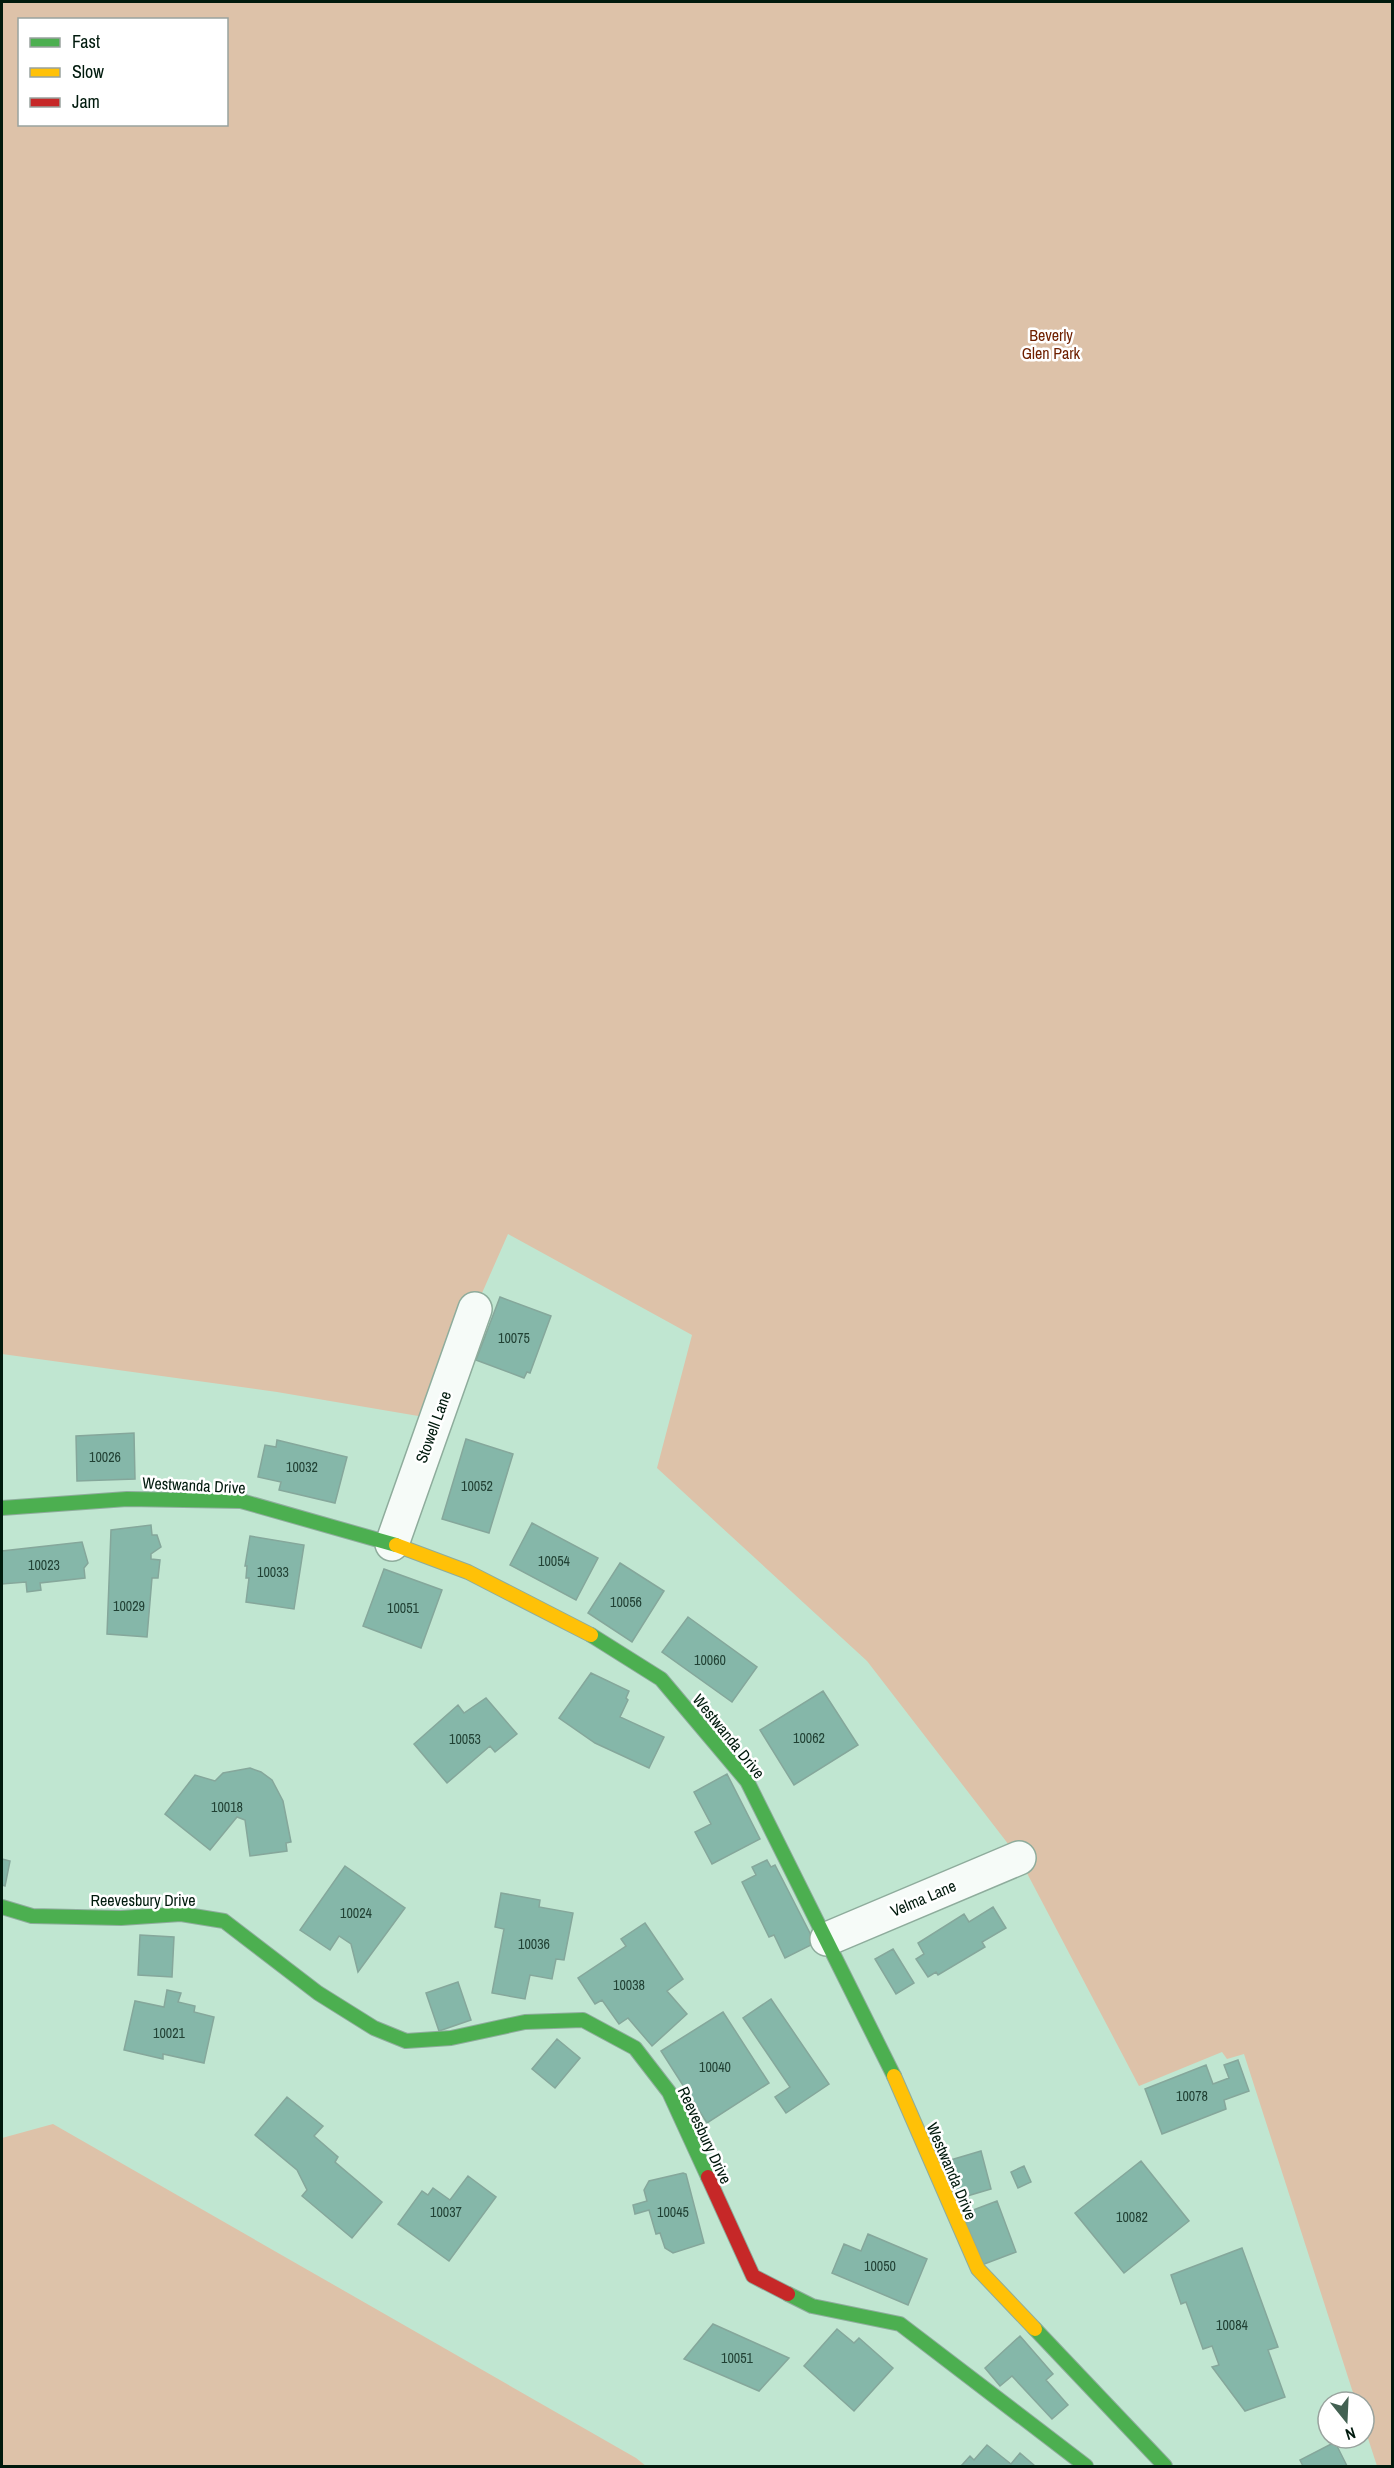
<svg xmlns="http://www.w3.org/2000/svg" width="1394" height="2468" font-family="'Archivo Narrow',sans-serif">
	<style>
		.green { fill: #ddc2a9; fill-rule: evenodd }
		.building { fill: #85b7a9; stroke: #85a79b; stroke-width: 1.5 }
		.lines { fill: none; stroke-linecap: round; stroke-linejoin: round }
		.street-casing { stroke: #8eac9c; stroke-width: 36 }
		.fast-casing { stroke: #8eac9c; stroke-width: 16 }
		.slow-casing { stroke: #8eac9c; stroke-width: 16 }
		.jam-casing { stroke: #8eac9c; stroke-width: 16 }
		.street { stroke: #f6fbf8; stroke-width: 33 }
		.fast { stroke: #4caf50; stroke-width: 14 }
		.slow { stroke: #ffc107; stroke-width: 14 }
		.jam { stroke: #c62828; stroke-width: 14 }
		.labels { text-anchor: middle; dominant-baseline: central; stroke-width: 5; stroke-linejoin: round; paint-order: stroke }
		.number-label { font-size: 14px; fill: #214134 }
		.park-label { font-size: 16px; fill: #6f2000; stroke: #fff }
		.street-label { font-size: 16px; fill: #001a0d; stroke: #fff }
	</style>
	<rect width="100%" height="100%" fill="#c0e6d1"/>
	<path class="green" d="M2,2h1390v2464h-15l-13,-40v-24h-8l-112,-348 -17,5 -5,-7 -83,34 -120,-228 -152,-197 -210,-193 35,-133 -184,-101 -33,75 -39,110 -159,-27 -275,-38zM20,20h206v104h-206z
		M53,2124l583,334 10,8h-644v-328z"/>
	<path class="building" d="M500,1297l51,19 -21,57 -3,-1 -3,6 -48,-18z
		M134,1433l1,46 -58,2 -1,-45z
		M466,1439l47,15 -24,79 -47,-14z
		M277,1440l70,17 -12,46 -56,-13 2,-8 -23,-5 7,-32 11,2z
		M532,1523l66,35 -22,42 -66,-35z
		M151,1525l1,10h5l4,12 -10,7v5l9,1 -2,18h-6l-5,59 -40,-3 4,-104z
		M250,1536l54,9 -10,64 -48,-7 3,-24h-3l1,-12h-2z
		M82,1542l6,21 -4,5 1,10 -45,5 1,7 -14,2 -1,-10 -24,2v-33z
		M620,1563l44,28 -32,51 -44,-29z
		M384,1569l58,21 -21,58 -58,-22z
		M688,1617l69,50 -25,35 -70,-50z
		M591,1673l38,18 -3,7 2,2 -8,17 44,20 -15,31 -54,-25 -36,-25z
		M823,1691l35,54 -64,40 -34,-55z
		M486,1698l31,36 -22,18 -5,-6 -43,37 -33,-39 44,-39 6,8z
		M250,1768l11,4 11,8 11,21 8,41 -5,1 1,8 -37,5 -5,-36 -8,-3 -27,33 -45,-36 30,-39 20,6 8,-8z
		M727,1774l33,65 -48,25 -17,-32 16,-8 -17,-32z
		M2,1859l8,2 -5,25 -3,-1z
		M767,1860l4,7 4,-2 40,78 -30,15 -11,-23 -5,2 -27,-55 14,-7 -4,-8z
		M345,1866l60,42 -47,64 -7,-28 -12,-8 -9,14 -30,-20z
		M501,1893l39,7 -1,7 34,6 -9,47 -8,-1 -4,20 -22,-4 -5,24 -33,-6 12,-64 -9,-2z
		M993,1907l13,21 -24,14 3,5 -47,28 -2,-3 -8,5 -12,-18 8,-5 -6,-11 46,-29 5,8z
		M645,1923l38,56 -16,12 20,23 -35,32 -24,-28 -9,6 -17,-24 -7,4 -17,-26 48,-32 -5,-7z
		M140,1935l34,2 -2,40 -34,-2z
		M893,1949l21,34 -18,11 -21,-35z
		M458,1982l13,38 -32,11 -13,-38z
		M167,1990l14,3 -3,9 17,4 -1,6 20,5 -10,46 -41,-9v5l-39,-9 11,-49 29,6z
		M771,1999l58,85 -43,29 -11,-16 15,-10 -47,-69z
		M723,2012l46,71 -62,40 -46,-72z
		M557,2039l23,19 -25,30 -23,-19z
		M1238,2060l11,31 -25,9 2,9 -64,25 -17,-45 61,-24 7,19 16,-6 -5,-13z
		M287,2097l36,29 -9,10 24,21 -3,5 47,40 -30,36 -50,-42 5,-6 -10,-20 -42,-35z
		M981,2151l10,38 -34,10 -10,-38z
		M1141,2161l48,60 -65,52 -49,-60z
		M1024,2166l7,16 -13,6 -7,-16z
		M683,2173l3,1 18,69 -31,10 -8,-5 -5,-15 -4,1 -7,-24 -14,4 -2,-9 14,-4 -3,-11 5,-9z
		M468,2176l28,21 -47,64 -51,-37 24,-33 6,4 5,-7 17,12z
		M997,2201l19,51 -37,14 -19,-51z
		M868,2234l59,25 -19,46 -76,-32 12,-29 17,7z
		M1242,2248l36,99 -10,3 17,47 -40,14 -33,-44 7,-2 -7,-19 -9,3 -17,-47 -5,2 -10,-29z
		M713,2324l76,34 -30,33 -75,-32z
		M837,2329l17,14 5,-5 34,30 -39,43 -50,-45z
		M1020,2336l33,38 -7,6 22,25 -16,14 -40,-43 -12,10 -15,-18z
		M1335,2442l12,24h-44l-3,-6z
		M987,2445l24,19 9,-11 15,13h-74l9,-10 4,4z"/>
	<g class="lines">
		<defs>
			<path id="street" d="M392,1544l83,-235
				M827,1939l192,-81"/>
			<path id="fast" d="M2,1508l125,-9 114,2 155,44
				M591,1635l70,44 86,102 147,295
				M2,1907l30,9 89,2 60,-4 43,7 94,72 56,35 32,13 45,-3 74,-16 58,-2 52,28 34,44 39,85
				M788,2294l24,12 88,18 186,142
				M1035,2329l130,137"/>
			<path id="slow" d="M396,1545l72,27 123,63
				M894,2076l84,193 57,60"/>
			<path id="jam" d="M708,2177l45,99 35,18"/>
		</defs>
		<use href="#street" class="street-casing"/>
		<use href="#fast" class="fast-casing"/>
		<use href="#slow" class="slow-casing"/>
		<use href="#jam" class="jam-casing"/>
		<use href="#street" class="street"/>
		<use href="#fast" class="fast"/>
		<use href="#slow" class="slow"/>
		<use href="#jam" class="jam"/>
	</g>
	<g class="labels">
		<g class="number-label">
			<text x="514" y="1338">10075</text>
			<text x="105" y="1457">10026</text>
			<text x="302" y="1467">10032</text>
			<text x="477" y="1486">10052</text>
			<text x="554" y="1561">10054</text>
			<text x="44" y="1565">10023</text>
			<text x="273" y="1572">10033</text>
			<text x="626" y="1602">10056</text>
			<text x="129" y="1606">10029</text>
			<text x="403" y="1608">10051</text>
			<text x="710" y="1660">10060</text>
			<text x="809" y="1738">10062</text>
			<text x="465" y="1739">10053</text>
			<text x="227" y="1807">10018</text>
			<text x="356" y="1913">10024</text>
			<text x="534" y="1944">10036</text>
			<text x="629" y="1985">10038</text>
			<text x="169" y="2033">10021</text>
			<text x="715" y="2067">10040</text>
			<text x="1192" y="2096">10078</text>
			<text x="446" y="2212">10037</text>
			<text x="673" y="2212">10045</text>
			<text x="1132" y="2217">10082</text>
			<text x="880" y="2266">10050</text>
			<text x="1232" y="2325">10084</text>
			<text x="737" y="2358">10051</text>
		</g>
		<g class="park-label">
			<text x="1051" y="335">Beverly<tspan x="1051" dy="18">Glen Park</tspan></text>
		</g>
		<g class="street-label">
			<text transform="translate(433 1427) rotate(-70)">Stowell Lane</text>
			<text transform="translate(194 1485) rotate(3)">Westwanda Drive</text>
			<text transform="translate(729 1736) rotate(51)">Westwanda Drive</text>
			<text transform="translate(923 1898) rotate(-23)">Velma Lane</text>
			<text x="143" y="1900">Reevesbury Drive</text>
			<text transform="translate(705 2135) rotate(65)">Reevesbury Drive</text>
			<text transform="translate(952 2171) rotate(67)">Westwanda Drive</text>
		</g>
	</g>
	<rect width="1394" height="2468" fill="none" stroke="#001a0d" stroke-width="6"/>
	<rect x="18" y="18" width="210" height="108" fill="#ffffff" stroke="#99a39e" stroke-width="1.5"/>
	<rect x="30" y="38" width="30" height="9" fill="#4caf50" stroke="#99a39e" stroke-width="1.5"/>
	<text x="72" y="48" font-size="18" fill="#001a0d">Fast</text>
	<rect x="30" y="68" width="30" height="9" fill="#ffc107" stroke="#99a39e" stroke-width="1.5"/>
	<text x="72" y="78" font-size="18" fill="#001a0d">Slow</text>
	<rect x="30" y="98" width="30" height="9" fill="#c62828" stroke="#99a39e" stroke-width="1.5"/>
	<text x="72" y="108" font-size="18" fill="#001a0d">Jam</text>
	<g transform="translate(1346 2420) rotate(162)"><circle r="28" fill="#ffffff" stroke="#99a39e" stroke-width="1.5"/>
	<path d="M0-4.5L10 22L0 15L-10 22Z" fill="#436152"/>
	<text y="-9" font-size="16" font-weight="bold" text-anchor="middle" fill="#001a0d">N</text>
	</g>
</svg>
